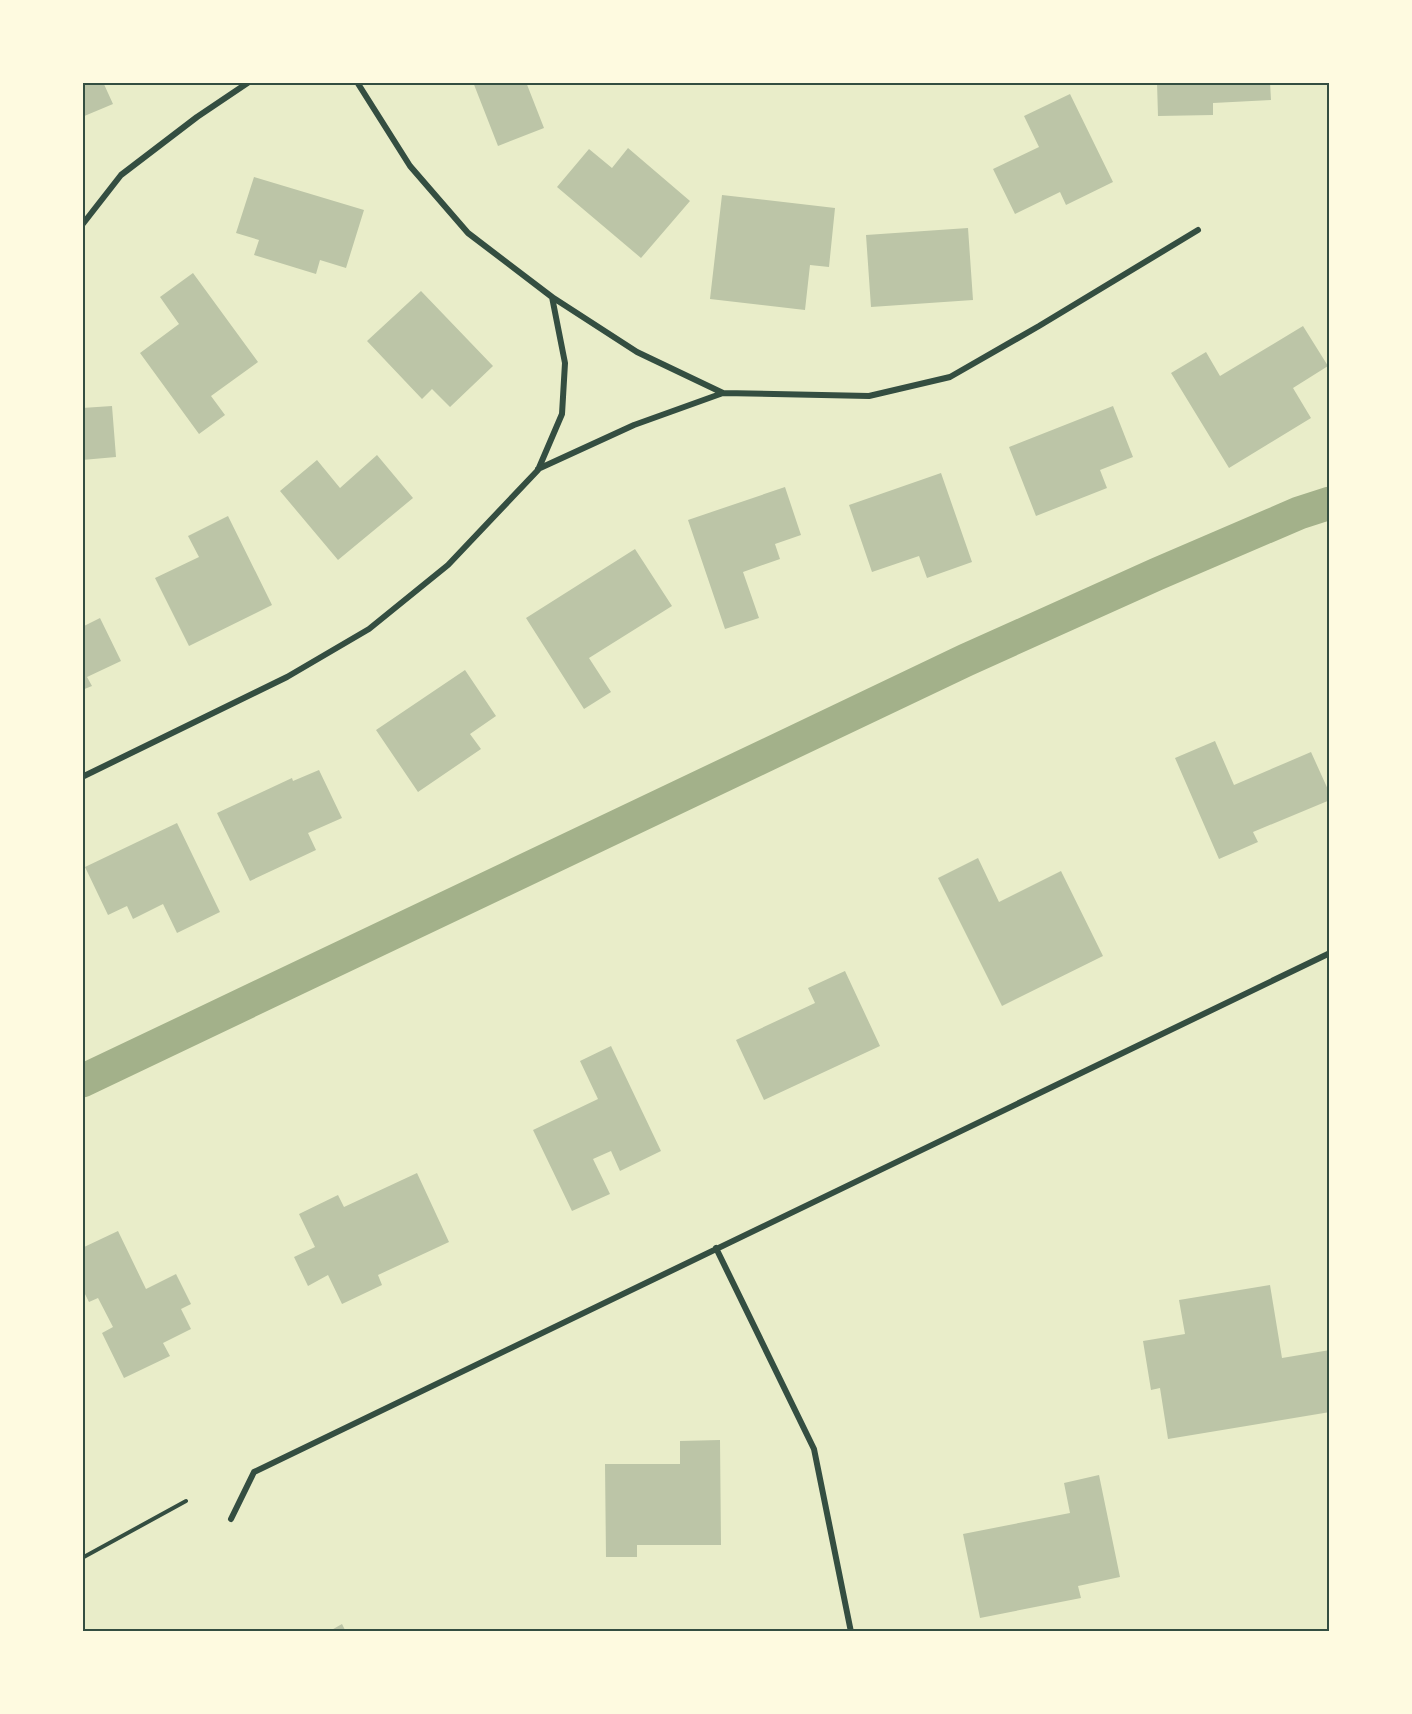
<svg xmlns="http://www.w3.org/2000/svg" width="1412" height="1714" font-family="'PT Sans Narrow',sans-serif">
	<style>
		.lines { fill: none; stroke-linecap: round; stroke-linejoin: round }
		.canal { stroke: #a3b18a; stroke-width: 33 }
		.building { fill: #bcc5a7 }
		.path { stroke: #344e41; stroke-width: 4 }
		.minor { stroke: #344e41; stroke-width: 6 }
		.neatline { fill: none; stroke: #344e41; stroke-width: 2 }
	</style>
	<rect width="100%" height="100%" fill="#e9edc9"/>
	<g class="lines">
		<path class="canal" d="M82,1081l884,-421 191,-86 142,-61 31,-10"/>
	</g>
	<path class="building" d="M82,82h21l10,22 -31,13z
		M473,82h53l18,46 -46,18z
		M1157,82h113l1,18 -58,3v12l-55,1z
		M1070,94l43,88 -47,23 -6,-13 -45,22 -22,-45 46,-22 -15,-31z
		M628,148l62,53 -49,57 -84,-71 32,-38 23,19z
		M254,177l110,33 -18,58 -26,-8 -4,14 -62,-19 5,-15 -23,-7z
		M722,195l113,13 -6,59 -19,-2 -5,45 -95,-11z
		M968,228l5,72 -102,7 -5,-72z
		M193,273l65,89 -47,34 14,19 -26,19 -59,-81 39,-29 -19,-27z
		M421,291l72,75 -43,41 -18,-18 -10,10 -55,-58z
		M1303,326l25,40 -35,22 18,30 -82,50 -58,-95 35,-21 14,24z
		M112,406l4,51 -34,3v-52z
		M1113,406l20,51 -33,13 7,18 -71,28 -27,-69z
		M377,455l36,43 -75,62 -58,-69 37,-31 23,28z
		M941,473l31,89 -45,16 -8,-22 -47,16 -23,-67z
		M785,487l16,48 -26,9 5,15 -37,13 16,46 -34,11 -37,-109z
		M228,516l44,89 -83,41 -34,-68 44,-21 -11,-21z
		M635,549l37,57 -83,52 22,34 -27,17 -58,-91z
		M100,618l21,43 -34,16 5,9 -10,4v-63z
		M465,670l31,46 -26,18 11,15 -63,43 -42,-62z
		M1215,741l19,44 77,-33 19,42v6l-77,32 5,10 -39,17 -44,-101z
		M319,770l23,48 -34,15 8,17 -66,31 -33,-68 75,-35 1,3z
		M177,823l43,89 -43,21 -14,-29 -30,15 -6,-13 -19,9 -23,-48z
		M978,858l21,44 62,-31 42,85 -101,50 -64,-128z
		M845,971l35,75 -116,54 -28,-60 79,-37 -7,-15z
		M611,1046l50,105 -41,20 -9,-20 -18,8 17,35 -38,17 -39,-81 65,-31 -18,-38z
		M417,1173l32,69 -71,33 4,10 -40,19 -14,-29 -20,11 -14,-29 21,-10 -16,-33 39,-19 6,12z
		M118,1231l28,58 30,-15 15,30 -10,5 10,20 -28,14 7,13 -46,22 -22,-45 11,-6 -15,-29 -9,4 -7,-14v-40z
		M1270,1285l12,73 48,-8v62l-162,27 -8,-51 -9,2 -8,-49 42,-7 -6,-34z
		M720,1440l1,105h-84v12h-31l-1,-93h75v-23z
		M1099,1475l21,102 -42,9 3,12 -101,20 -17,-84 107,-21 -6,-30z
		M342,1624l4,8h-18z"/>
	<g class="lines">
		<path class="path" d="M82,1558l104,-57"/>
		<path class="minor" d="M357,82l53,84 58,67 84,64 85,55 86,41
			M82,225l39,-50 76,-58 52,-35
			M538,469l96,-44 89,-32 146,3 81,-19 89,-51 159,-96
			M82,777l205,-100 82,-48 79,-64 90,-95 24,-56 3,-51 -13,-66
			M716,1248l98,201 37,183
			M231,1519l23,-47 1076,-519"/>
	</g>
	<rect width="1412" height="1714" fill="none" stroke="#fefae0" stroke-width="168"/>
	<rect x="84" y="84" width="1244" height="1546" class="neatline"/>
</svg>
